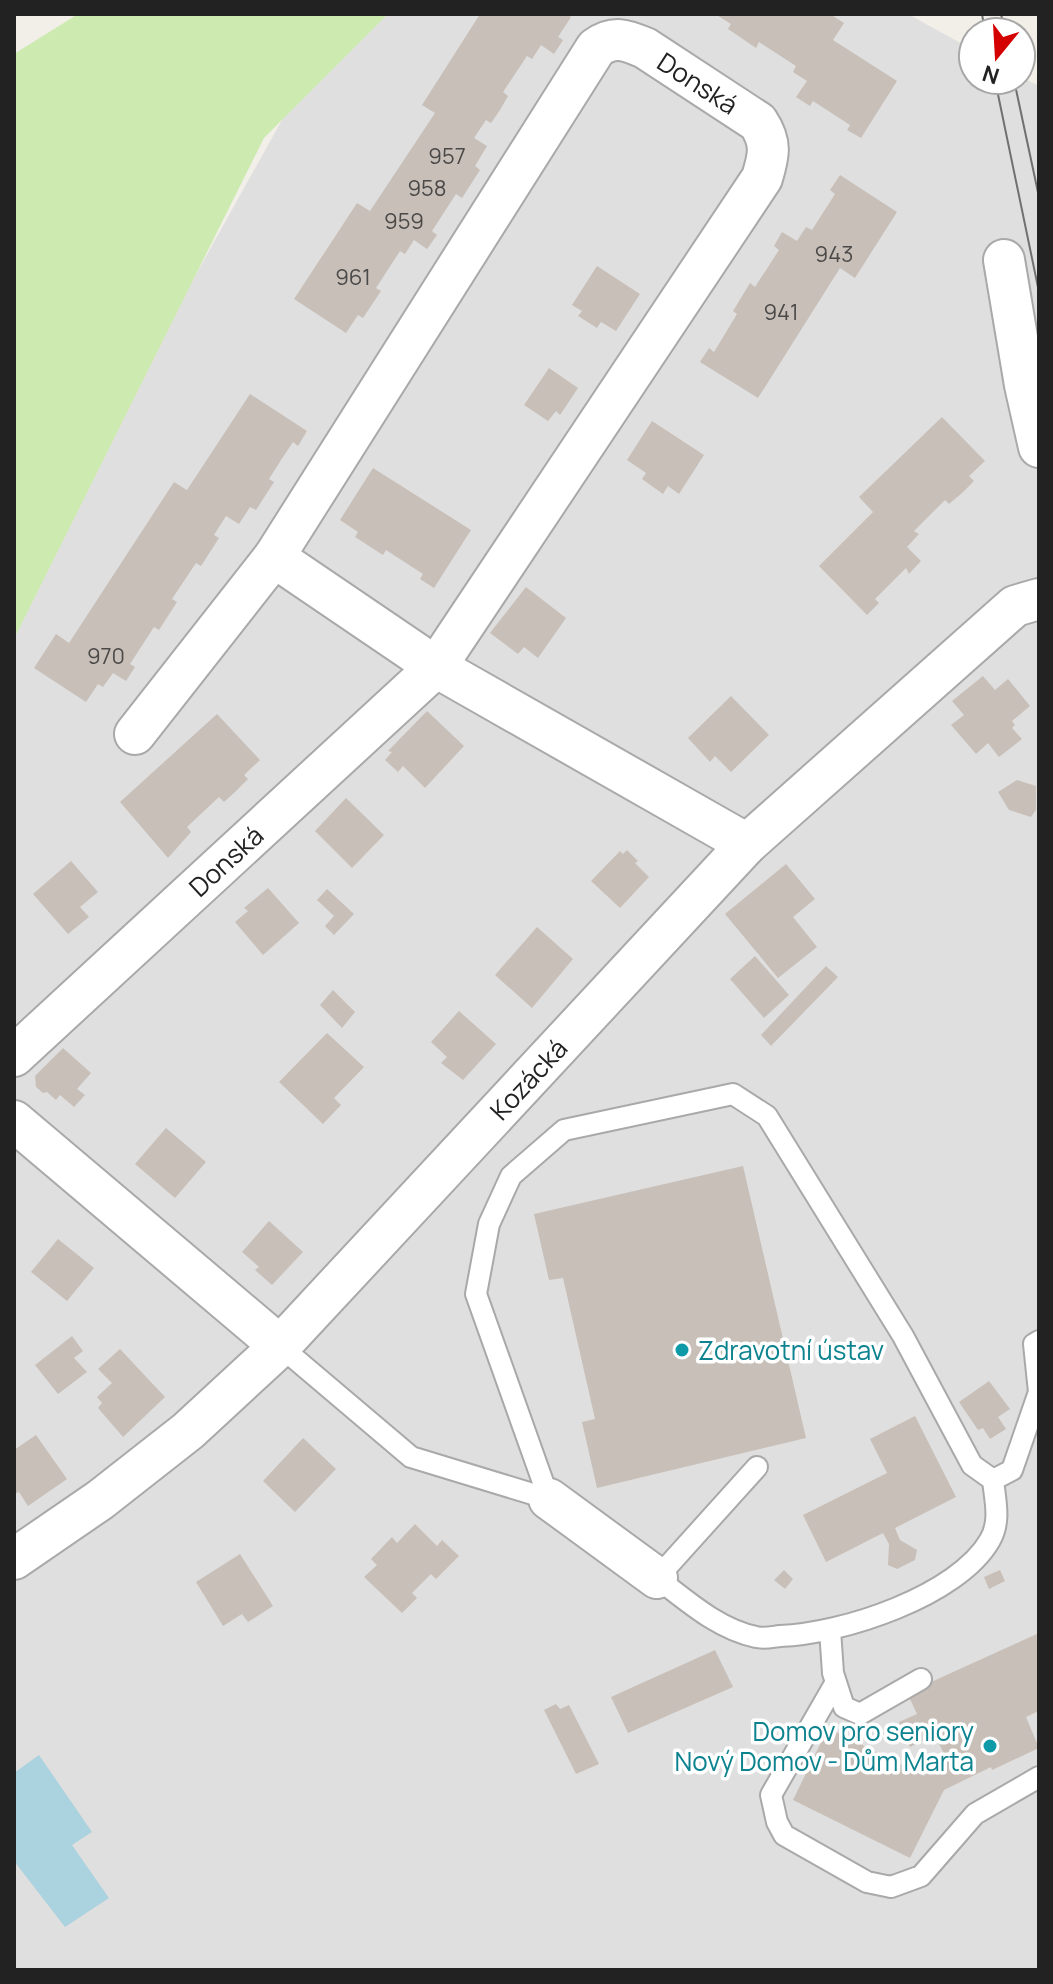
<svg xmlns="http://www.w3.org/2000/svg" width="1053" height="1984" font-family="Manrope,sans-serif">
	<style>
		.residential { fill: #e0dfdf }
		.grass { fill: #cdebb0 }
		.water { fill: #aad3df }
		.building { fill: #c7bfb8 }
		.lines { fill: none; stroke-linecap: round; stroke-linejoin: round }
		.service-casing { stroke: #a9a9a9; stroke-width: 24 }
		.minor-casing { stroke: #a9a9a9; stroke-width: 44 }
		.service { stroke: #fff; stroke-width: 20 }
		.minor { stroke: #fff; stroke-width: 40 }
		.tram { stroke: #707070; stroke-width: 2 }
		.culture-dot { fill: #0f9aa8; stroke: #fff; stroke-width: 3 }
		.labels { text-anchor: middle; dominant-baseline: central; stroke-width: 7; stroke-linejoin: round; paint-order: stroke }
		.number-label { font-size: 22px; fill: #4b4948 }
		.street-label { font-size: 26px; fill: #222; stroke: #fff }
		.culture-label { font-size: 26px; fill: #0d838f; stroke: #fff; text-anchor: start }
	</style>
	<rect width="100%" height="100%" fill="#f2efe9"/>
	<path class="residential" d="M341,14h567l65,36v30h48v-3l18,9v1884h-1025v-1369z"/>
	<path class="grass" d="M78,14h310l-124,124 -250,501v-585z"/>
	<path class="water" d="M39,1755l53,77 -20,13 37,53 -44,29 -51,-66v-88z"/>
	<path class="building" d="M480,14l16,2 2,-2h68l5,3 -13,20 5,3 -9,14 -13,-9 -9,14 -5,-3 -24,36 5,4 -8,14 -9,13 -5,-3 -12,18 13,8 -12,20 5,4 -18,28 -6,-4 -24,37 5,4 -10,14 -13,-9 -9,14 -5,-3 -24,37 5,3 -18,27 -5,-3 -12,18 -52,-34 63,-96 13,8 65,-98 -13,-8z
		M715,14h115l14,9 -11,17 64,41 -36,57 -14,-8 3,-5 -37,-24 -3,5 -14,-9 11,-16 -14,-9 3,-6 -37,-24 -3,6 -28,-19 3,-5z
		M840,175l57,37 -42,66 -15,-10 -82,130 -58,-36 9,-14 5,4 23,-38 -4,-3 17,-28 5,4 24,-37 -5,-4 8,-14 15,9 9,-14 6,3 23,-36 -5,-4z
		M597,266l43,28 -24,37 -15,-9 -4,6 -19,-12 4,-5 -10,-6z
		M549,368l29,20 -18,27 -4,-4 -8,10 -24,-16z
		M250,394l57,37 -9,15 -5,-4 -12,18 -12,19 5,3 -18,28 -6,-3 -11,17 -13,-8 -12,19 5,3 -18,28 -5,-3 -24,36 5,3 -18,28 -5,-3 -24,37 5,3 -9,14 -13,-8 -10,14 -5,-3 -12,18 -52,-34 22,-34 13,9 105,-161 13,8z
		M942,417l43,44 -16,15 5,5 -12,12 -13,11 -4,-4 -31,31 5,3 -12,13 14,14 -12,13 -3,-6 -31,31 4,4 -12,12 -48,-49 54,-54 -14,-15z
		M652,421l52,34 -25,39 -11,-8 -5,8 -21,-15 4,-6 -19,-13z
		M373,468l98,62 -37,58 -14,-9 3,-5 -37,-24 -3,5 -28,-18 3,-5 -18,-12z
		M526,587l40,31 -28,40 -14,-11 -6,7 -28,-21z
		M983,676l12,14 13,-11 22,27 -18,15 3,4 -3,3 10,11 -23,18 -11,-14 -12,11 -25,-29 13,-10 -12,-14z
		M731,696l38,39 -38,37 -16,-16 -5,6 -22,-24z
		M427,711l37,35 -39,42 -22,-22 -5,6 -13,-12 7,-8 -4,-1z
		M217,714l43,46 -16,15 4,4 -12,12 -12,11 -5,-5 -32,30 4,5 -23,26 -48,-56z
		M1017,780l19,6v24l-5,7 -22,-7 -11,-18z
		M346,798l38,37 -32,33 -37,-37z
		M627,850l11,11 -3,2 14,14 -29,31 -29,-27 29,-30 3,3z
		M71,861l27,31 -18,15 9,10 -21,17 -35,-40z
		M786,864l29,35 -22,18 24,30 -39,31 -53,-64z
		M268,888l31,35 -36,32 -28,-33 13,-11 -4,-3z
		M327,889l27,25 -20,21 -9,-9 9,-10 -17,-16z
		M537,927l36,32 -41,49 -37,-33z
		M755,956l34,39 -25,23 -34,-39z
		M826,966l12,11 -67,69 -10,-11z
		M333,990l22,22 -13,16 -22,-23z
		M459,1011l37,33 -33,36 -22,-17 6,-6 -16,-15z
		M327,1033l37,34 -30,31 7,7 -18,19 -44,-42z
		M63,1048l28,25 -14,16 8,6 -11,12 -14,-12 -4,5 -9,-8 -4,1 -7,-6 -1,-11z
		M166,1128l40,34 -31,36 -40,-34z
		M743,1166l63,272 -209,50 -15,-66 13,-3 -32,-141 -14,2 -15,-66z
		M269,1221l34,31 -31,33 -17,-15 4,-3 -17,-15z
		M58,1239l36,29 -27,33 -36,-29z
		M72,1336l11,15 -9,7 13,14 -29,22 -23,-29z
		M120,1349l45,48 -42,40 -25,-29 4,-5 -5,-6 15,-14 -14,-14z
		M989,1381l21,28 -12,8 8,12 -16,10 -7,-11 -5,2 -19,-28z
		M915,1416l41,81 -61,31 5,12 17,10 -2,10 -18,9 -9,-4 1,-21 -6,-11 -57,29 -23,-47 84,-42 -17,-34z
		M36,1435l31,44 -39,27 -9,-14 -5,2v-44z
		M303,1438l33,31 -41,43 -32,-31z
		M415,1524l22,22 5,-6 17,16 -23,23 -5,-5 -19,19 5,5 -15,15 -38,-36 13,-12 -6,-6 21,-22 5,6z
		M240,1554l33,52 -25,16 -6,-8 -19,12 -27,-44z
		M784,1570l9,9 -8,10 -11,-9z
		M1000,1570l5,11 -16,8 -5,-12z
		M1039,1633v78l-13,6 13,31 -47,22 -1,-3 -47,23 -34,68 -117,-58 35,-72 96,48 2,-11 19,-9 -10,-21 -25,12 -11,-25 18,-8 -8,-17 21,-10 -1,-4z
		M715,1650l18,37 -105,46 -17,-36z
		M556,1704l4,5 9,-4 30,59 -23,10 -32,-64z"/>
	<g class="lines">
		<defs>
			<path id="service" d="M1039,1341l-5,3 5,48
				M280,1346l131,111 138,42 -73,-205 13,-70 22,-48 53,-46 169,-36 34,22 136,220 69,129 21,15
				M757,1467l-100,111c30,23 61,51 99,59 7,2 16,0 24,-1 62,-2 178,-40 210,-96 11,-19 5,-40 3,-60
				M993,1480l19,-10 27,-78
				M830,1630l3,43 11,34 16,7 61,-35
				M836,1682l-65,113 6,27 7,13 83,47 24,5 30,-11 54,-62 64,-37"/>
			<g id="minor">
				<path d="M1004,260l21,125 14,62"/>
				<path d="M274,557l162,110 311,177"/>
				<path id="s1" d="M14,1056l422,-389 326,-489c7,-23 10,-35 -4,-56l-113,-74c-19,-8 -31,-13 -49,0l-322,509 -139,177"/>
				<path d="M14,1121l266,225"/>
				<path d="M549,1499l108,79"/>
				<path id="s2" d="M14,1559l86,-59 88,-69 92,-85 467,-502 268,-238 24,-7"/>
			</g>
		</defs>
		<use href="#service" class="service-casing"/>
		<use href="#minor" class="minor-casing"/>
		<use href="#service" class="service"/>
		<use href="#minor" class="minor"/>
		<path class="tram" d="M982,14l3,18
			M1001,14l4,18
			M995,80l44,212
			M1014,80l25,117"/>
	</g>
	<g class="culture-dot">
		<circle cx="682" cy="1350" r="8"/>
		<circle cx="990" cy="1746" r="8"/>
	</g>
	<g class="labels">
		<g class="number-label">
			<text x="447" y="156">957</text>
			<text x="427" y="188">958</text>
			<text x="404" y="221">959</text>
			<text x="834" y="254">943</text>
			<text x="353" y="277">961</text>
			<text x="781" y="312">941</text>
			<text x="106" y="656">970</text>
		</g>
		<g class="street-label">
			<text transform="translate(698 83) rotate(33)">Donská</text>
			<text stroke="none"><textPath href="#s1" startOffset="288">Donská</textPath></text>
			<text stroke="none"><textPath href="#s2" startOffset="706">Kozácká</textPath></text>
		</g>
		<g class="culture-label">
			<text x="698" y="1350">Zdravotní ústav</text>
			<text x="974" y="1731" text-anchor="end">Domov pro seniory<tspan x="974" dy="30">Nový Domov - Dům Marta</tspan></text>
		</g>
	</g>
	<rect width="1053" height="1984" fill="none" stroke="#222222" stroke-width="32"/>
	<g transform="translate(997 56) rotate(198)"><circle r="38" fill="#ffffff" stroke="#a7a7a7" stroke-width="2"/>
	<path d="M0-6L14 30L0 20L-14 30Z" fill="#d40000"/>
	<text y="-12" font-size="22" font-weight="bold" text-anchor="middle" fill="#222222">N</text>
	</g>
</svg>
